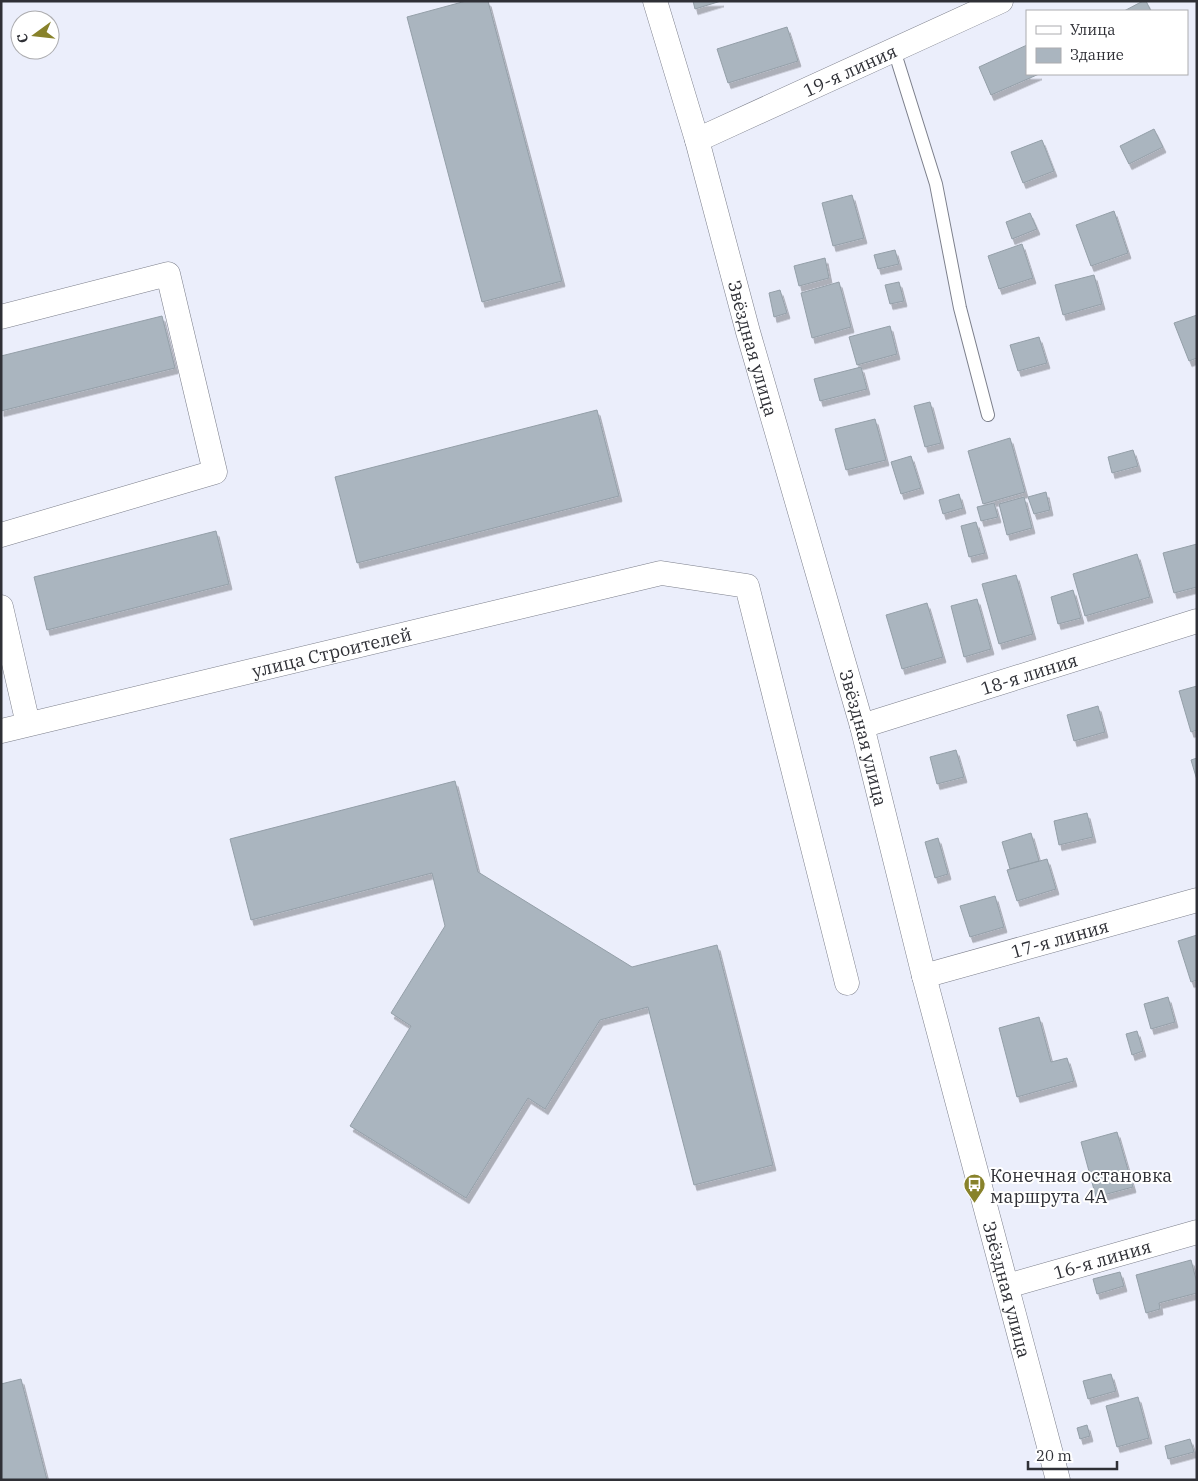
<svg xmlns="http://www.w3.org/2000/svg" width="1198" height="1481" font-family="'IBM Plex Serif',serif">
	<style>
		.building { fill: #aab5bf; stroke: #949fa8; filter: url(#shadow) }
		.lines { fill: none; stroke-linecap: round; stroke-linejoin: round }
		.service-casing { stroke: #7c7f8b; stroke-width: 14 }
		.minor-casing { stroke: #7c7f8b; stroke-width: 25 }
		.service { stroke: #fff; stroke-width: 12 }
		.minor { stroke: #fff; stroke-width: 24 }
		.labels { text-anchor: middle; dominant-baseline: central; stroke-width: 4; stroke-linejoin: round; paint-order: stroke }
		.street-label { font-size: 18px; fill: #2f3036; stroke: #fff }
		.poi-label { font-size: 18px; fill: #2f3036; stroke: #fff; text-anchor: start }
	</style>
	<defs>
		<filter id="shadow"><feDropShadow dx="3" dy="5.5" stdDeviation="0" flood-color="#0004"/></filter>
	</defs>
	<rect width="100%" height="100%" fill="#ebeefb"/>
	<path class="building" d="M466,1h22l74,280 -80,21 -75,-285z
		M693,1h28l-26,8z
		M1143,1h3l5,10h-27z
		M787,27l11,34 -70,22 -11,-34z
		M1027,45v29h12l-48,21 -12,-28z
		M1154,129l9,18 -34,17 -9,-18z
		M1042,140l12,31 -31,12 -12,-31z
		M852,195l12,43 -31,8 -11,-43z
		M1114,211l14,42 -37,13 -15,-41z
		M1030,213l7,16 -25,10 -6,-17z
		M1022,244l11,34 -34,11 -11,-33z
		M895,250l4,14 -21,5 -4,-14z
		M825,258l4,20 -30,8 -5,-20z
		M1094,275l8,29 -39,11 -8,-30z
		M839,282l12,45 -39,11 -11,-45z
		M899,282l5,19 -14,3 -5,-19z
		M780,290l7,23 -13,4 -5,-24z
		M1197,315v43l-8,3 -15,-38z
		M162,316l13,52 -174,43v-55z
		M890,326l7,28 -40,11 -8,-28z
		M1039,337l8,26 -29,8 -8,-26z
		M861,367l6,22 -47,12 -6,-22z
		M930,402l11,41 -16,4 -11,-41z
		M597,410l22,86 -262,67 -22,-86z
		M875,419l11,41 -40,10 -11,-41z
		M1010,438l15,54 -42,12 -15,-53z
		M1133,450l5,16 -26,7 -4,-16z
		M911,456l10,32 -20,6 -10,-32z
		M1046,492l4,18 -16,4 -6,-17z
		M959,494l4,14 -20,6 -4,-14z
		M1024,497l8,31 -25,7 -8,-31z
		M994,503l4,14 -17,4 -4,-14z
		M976,522l9,31 -16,4 -8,-31z
		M216,531l13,53 -182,46 -13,-53z
		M1197,544v43l-23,6 -11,-40z
		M1137,554l13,43 -65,19 -12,-42z
		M1016,575l17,59 -34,10 -17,-60z
		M1073,590l8,28 -23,6 -7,-27z
		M977,599l14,50 -27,8 -13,-51z
		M927,603l16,54 -41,12 -16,-54z
		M1197,686v44l-6,2 -12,-41z
		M1098,706l7,26 -31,9 -7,-26z
		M956,750l8,27 -27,7 -7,-27z
		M1197,758v22l-6,-20z
		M455,781l23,91 154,95 85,-22 56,220 -79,20 -46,-178 -48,13 -55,89 -17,-11 -62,100 -116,-72 61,-100 -20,-13 54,-87 -13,-53 -181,47 -21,-81z
		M1087,813l6,24 -34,8 -5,-24z
		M1031,833l8,28 -29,8 -8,-27z
		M938,838l10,36 -13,4 -10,-36z
		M1047,859l9,30 -39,12 -10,-31z
		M995,896l9,31 -34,10 -10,-31z
		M1197,935v45l-6,2 -13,-41z
		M1168,997l7,25 -24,7 -7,-25z
		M1039,1017l12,45 16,-4 7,23 -57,16 -18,-69z
		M1137,1031l6,20 -11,4 -6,-21z
		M1117,1132l16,55 -37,10 -15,-55z
		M1191,1260l6,23v10l-38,10 1,6 -14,4 -10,-38z
		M1120,1272l4,14 -27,8 -4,-15z
		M1111,1374l5,17 -28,8 -5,-18z
		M21,1379l26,101h-46v-96z
		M1138,1397l11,41 -32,9 -11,-41z
		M1087,1425l3,11 -10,3 -3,-11z
		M1190,1439l4,13 -26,7 -3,-13z"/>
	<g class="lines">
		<defs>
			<path id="service" d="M894,50l42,134 24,124 28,107"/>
			<g id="minor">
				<path id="s1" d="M655,1l42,139 51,192 114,394 62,250 134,504"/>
				<path id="s2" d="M697,140l304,-139"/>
				<path d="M1,317l167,-43 47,198 -214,63"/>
				<path d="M1,607l27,117"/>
				<path id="s3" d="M862,726l335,-105"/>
				<path id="s4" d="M1,731l660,-158 86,13 100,397"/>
				<path id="s5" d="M924,976l273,-76"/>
				<path id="s6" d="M1007,1286l190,-54"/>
			</g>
		</defs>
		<use href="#service" class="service-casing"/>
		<use href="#minor" class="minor-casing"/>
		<use href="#service" class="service"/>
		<use href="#minor" class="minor"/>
	</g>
	<defs>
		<symbol id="bus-pin" viewBox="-11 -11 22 30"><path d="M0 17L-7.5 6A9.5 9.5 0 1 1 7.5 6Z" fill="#88822b" stroke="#fff"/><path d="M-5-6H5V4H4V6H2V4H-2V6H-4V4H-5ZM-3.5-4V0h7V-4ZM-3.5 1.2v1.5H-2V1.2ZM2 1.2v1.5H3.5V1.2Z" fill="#fff"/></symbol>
	</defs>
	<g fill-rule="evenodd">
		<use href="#bus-pin" x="962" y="1172" width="25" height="34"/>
	</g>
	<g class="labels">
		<g class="street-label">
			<text stroke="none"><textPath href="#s2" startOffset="168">19-я линия</textPath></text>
			<text stroke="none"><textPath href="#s1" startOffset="361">Звёздная улица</textPath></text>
			<text stroke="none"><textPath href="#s4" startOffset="340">улица Строителей</textPath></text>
			<text stroke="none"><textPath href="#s3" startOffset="175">18-я линия</textPath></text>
			<text stroke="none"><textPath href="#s1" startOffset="766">Звёздная улица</textPath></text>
			<text stroke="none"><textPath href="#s5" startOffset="141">17-я линия</textPath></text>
			<text stroke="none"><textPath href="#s6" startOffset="99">16-я линия</textPath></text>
			<text stroke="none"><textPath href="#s1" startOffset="1336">Звёздная улица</textPath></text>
		</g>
		<g class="poi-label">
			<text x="990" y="1175">Конечная остановка<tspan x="990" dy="21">маршрута 4А</tspan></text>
		</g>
	</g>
	<rect width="1198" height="1481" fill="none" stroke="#2f3036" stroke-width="5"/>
	<rect x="1026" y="10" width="162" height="65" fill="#ffffff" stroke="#acacaf"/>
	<rect x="1036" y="26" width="25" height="8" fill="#ffffff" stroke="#acacaf"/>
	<text x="1070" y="35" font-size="15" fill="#2f3036">Улица</text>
	<rect x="1036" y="48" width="25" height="15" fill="#aab5bf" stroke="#acacaf"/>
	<text x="1070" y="60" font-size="15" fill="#2f3036">Здание</text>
	<g transform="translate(35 35) rotate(255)"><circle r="24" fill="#ffffff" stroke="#acacaf"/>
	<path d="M0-4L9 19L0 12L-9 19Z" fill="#88822b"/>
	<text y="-8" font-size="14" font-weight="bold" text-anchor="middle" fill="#2f3036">С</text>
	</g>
	<path d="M1028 1461v8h89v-8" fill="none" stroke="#2f3036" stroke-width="2.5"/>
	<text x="1036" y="1461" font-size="15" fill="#2f3036" stroke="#ffffff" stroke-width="4" paint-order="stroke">20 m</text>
</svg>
